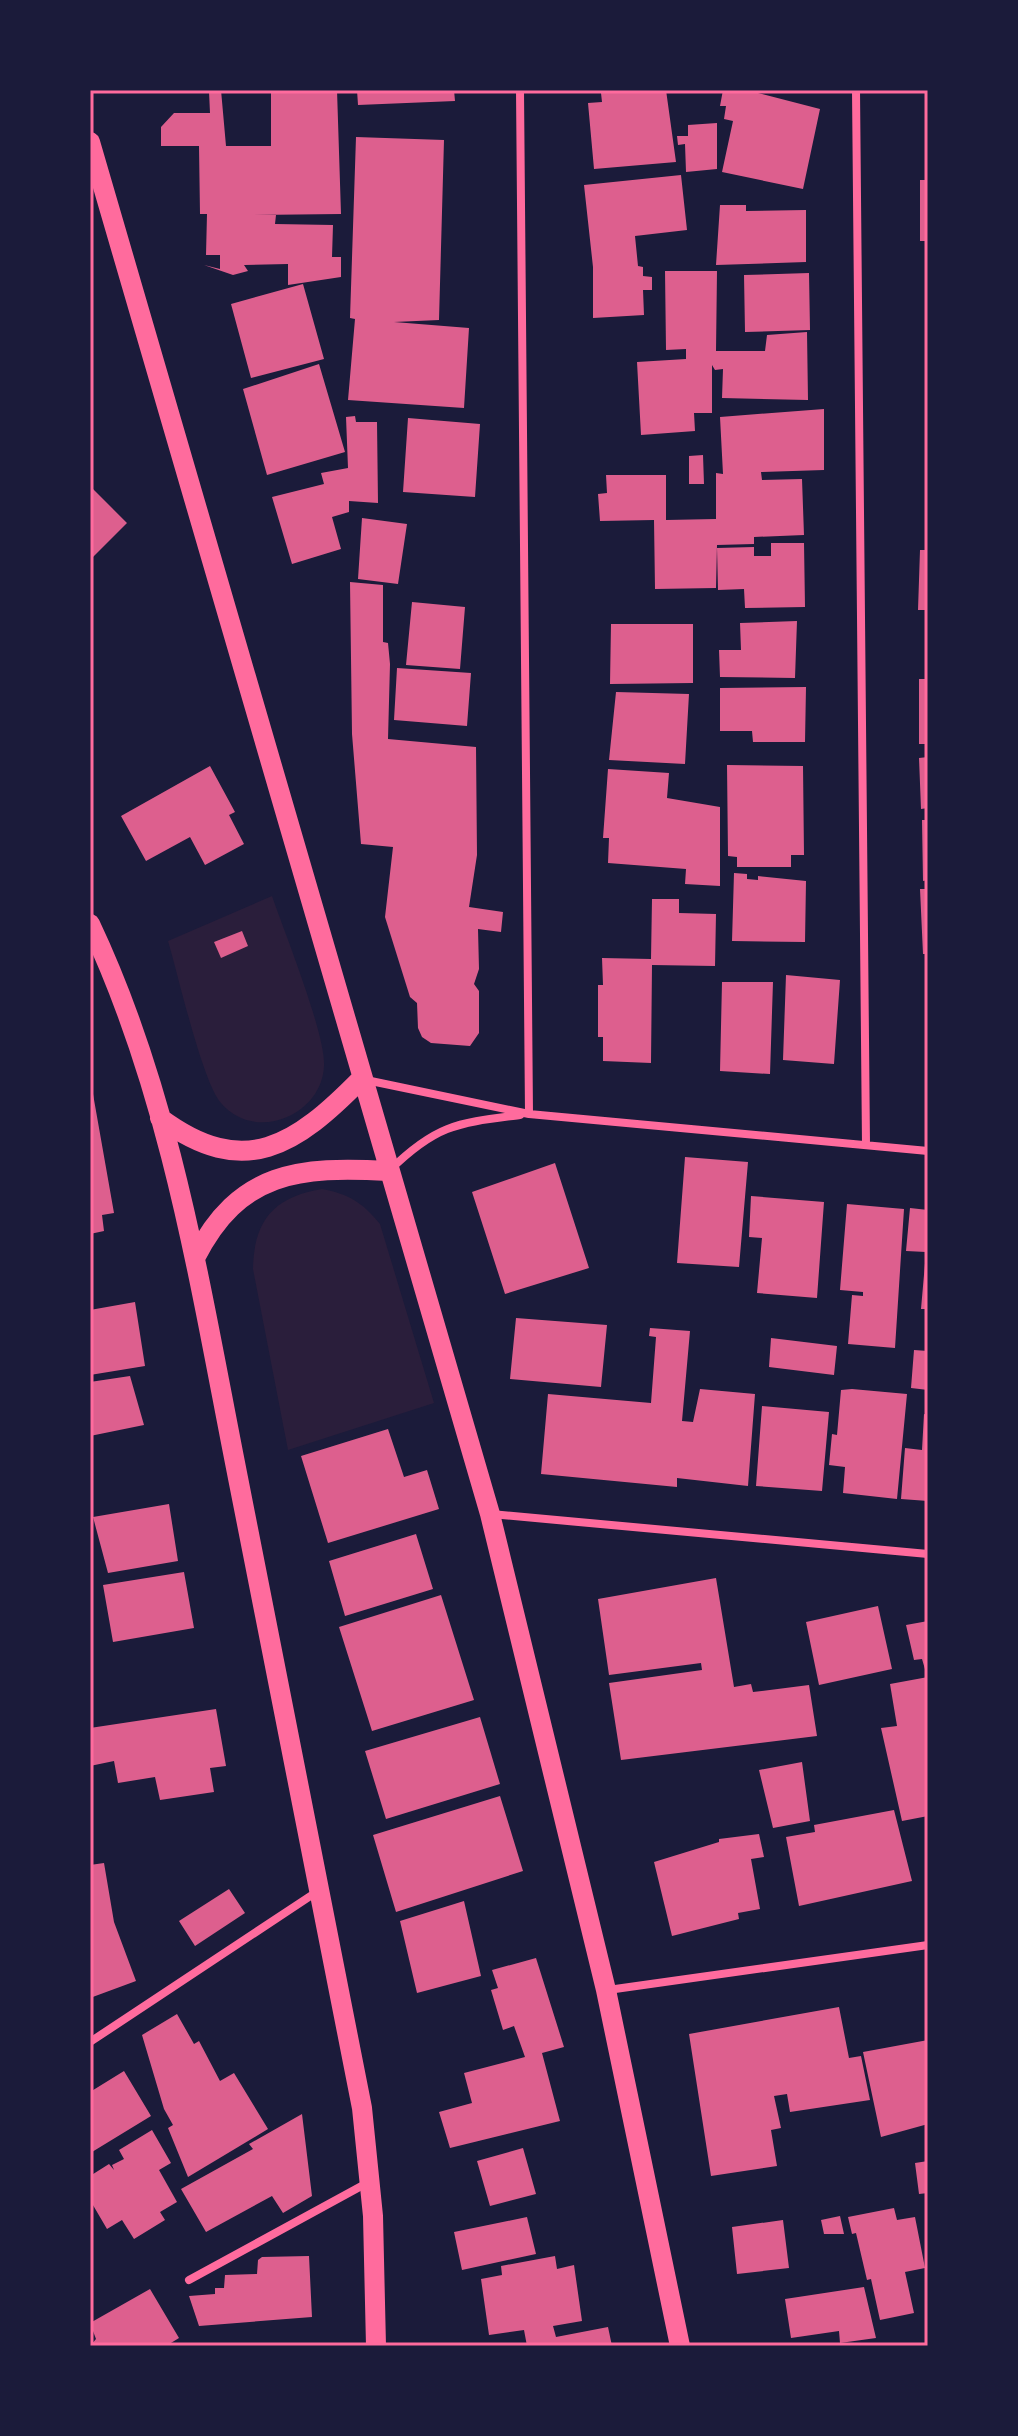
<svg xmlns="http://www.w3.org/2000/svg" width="1018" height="2436" font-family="Helvetica,sans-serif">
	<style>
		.green { fill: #2a1e3b }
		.building { fill: #dd5f8e }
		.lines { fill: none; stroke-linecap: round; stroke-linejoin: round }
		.minor { stroke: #ff6b9d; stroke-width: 8 }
		.primary { stroke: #ff6b9d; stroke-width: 20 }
		.neatline { fill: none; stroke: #ff6b9d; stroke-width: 3 }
	</style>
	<rect width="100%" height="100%" fill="#1b1b3a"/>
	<path class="green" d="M272,896c12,35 54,139 52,170 -1,23 -16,42 -37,51 -23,10 -49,6 -66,-14 -19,-22 -43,-129 -53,-162z
		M322,1189c27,5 41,14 58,35l54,179 -146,47 -35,-181c1,-49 21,-72 69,-80z"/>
	<path class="building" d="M221,90l5,56h45v-56h66l4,124 -87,1h22l-1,9 58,1 -1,32h9v20l-53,8v-21l-44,1 4,6 -15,4 -29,-10 16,4v-14h-14l1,-41h-7l-1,-68h-38v-19l13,-14h36l-1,-22z
		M357,90h97l1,11 -97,4z
		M635,90h31l10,72 -82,7 -6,-66 14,-1 -1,-9z
		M723,90h23l74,19 -17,80 -81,-17 11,-51 -9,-2 2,-13h-6z
		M717,123v46l-31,3 -1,-28 -7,1 -1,-9h11v-11z
		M356,137l88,3 -5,180 -45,2 75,6 -5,80 -116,-8 7,-81 -5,-1z
		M681,175l6,55 -52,6 3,30 5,1v9l9,1v13h-9l1,25 -51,3v-51l-9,-82z
		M920,180h8v61h-8z
		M720,205h26v6l60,-1v52l-90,3z
		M665,271h52l-1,80h49l2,-16 40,-3 1,68 -86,-2 1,-29 -8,1 -3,-5v48h-18l1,18 -54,4 -4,-73 49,-3v-10l-20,1z
		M809,273l1,57 -65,2 -1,-57z
		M303,284l21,75 -73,19 -20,-74z
		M319,364l26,88 -78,23 -24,-86z
		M824,409v61l-63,2 1,8 40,-1 2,56 -50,2v7l-37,1 -1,43 -61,1 -1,-69 -54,1 -2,-27 9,-1 -1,-18h60v45l50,-1v-46l7,1 -3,-57z
		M355,416l1,6h21l1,81 -29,-2v11l-17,5 9,32 -49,15 -20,-67 52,-13 -3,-11 27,-5 -2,-51z
		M408,418l72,6 -5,73 -72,-5z
		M703,455l1,29h-15v-28z
		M90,486l37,37 -37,37z
		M362,518l45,6 -9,60 -40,-5z
		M771,543h33l1,64 -60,1 -1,-19 -26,1 -1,-42 37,-1v9h17z
		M920,550h8v60h-10z
		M350,582l33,3v57l5,1 2,21 -2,75 88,8 1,108 -8,52 34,5 -2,20 -23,-3 1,40 -5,15 5,7v42l-9,13 -39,-3 -9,-6 -4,-9 -1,-25 -7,-6 -25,-80 8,-70 -32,-3 -9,-110z
		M412,602l53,5 -5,62 -54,-4z
		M797,621l-2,57 -75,-1 -1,-27h22l-1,-27z
		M611,624h82v59l-83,1z
		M397,668l74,5 -4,53 -73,-6z
		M919,679h9v65h-9z
		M806,687l-1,55h-52l-1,-11h-32v-43z
		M616,692l73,2 -4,70 -76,-4z
		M928,757v51l-7,1 -2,-51z
		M727,765l76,1 1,89h-13v12h-54v-10l-9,-1z
		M210,766l25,46 -6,3 15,29 -39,21 -15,-28 -44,24 -25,-45z
		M608,769l61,4 -2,25 53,9v79l-35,-2 1,-15 -78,-6 1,-25h-6z
		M922,820h6v60l-5,1z
		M734,873l13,1v5l11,1v-4l48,5 -1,61 -73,-1z
		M920,889h8v65h-5z
		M652,899h27v14l37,1 -1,52 -63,-1 -1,98 -48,-2v-24h-5v-52h5l-1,-27 49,1z
		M242,931l6,15 -27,12 -7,-16z
		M786,975l54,5 -6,84 -51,-4z
		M722,982h51l-3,92 -50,-3z
		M93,1094l21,119 -12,2 2,16 -14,3v-139z
		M685,1157l63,5 -9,105 -62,-4z
		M555,1163l34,105 -84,26 -33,-102z
		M751,1196l73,6 -7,96 -60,-5 5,-55 -13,-1z
		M847,1204l57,5 -9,139 -47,-4 4,-49 11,1v-4l-23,-2z
		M910,1208l18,2v99h-7l5,-57 -20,-1z
		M135,1302l10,64 -55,9v-65z
		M516,1318l91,7 -6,62 -91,-8z
		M650,1328l40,3 -8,90 11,1 7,-33 55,5 -7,92 -71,-8v9l-136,-13 7,-80 103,9 5,-66 -7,-1z
		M771,1338l66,8 -3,29 -65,-8z
		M914,1350l14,1v39l-17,-2z
		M130,1376l14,49 -54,11v-54z
		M852,1389l55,5 -10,105 -54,-6 2,-26 -16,-2 3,-31 5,1 4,-45z
		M762,1406l67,6 -7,79 -66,-5z
		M924,1414l4,1v86l-27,-2 4,-51 17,2z
		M388,1429l16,48 23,-7 12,39 -111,34 -27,-87z
		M169,1504l9,57 -70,12 -15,-56z
		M416,1534l17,55 -88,27 -16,-55z
		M184,1572l10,56 -81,14 -10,-57z
		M716,1578l18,109 17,-3 2,8 56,-7 8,51 -196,24 -12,-77 93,-13 -1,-7 -92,12 -11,-76z
		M441,1595l33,105 -102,31 -33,-104z
		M878,1606l14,63 -73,16 -13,-63z
		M928,1621v55h-1l-5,-17 -8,1 -8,-35z
		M928,1677v139l-26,5 -21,-93 16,-2 -7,-42z
		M216,1709l10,57 -16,2 4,24 -54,8 -5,-23 -37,6 -4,-22 -24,5v-38z
		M480,1717l20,67 -114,35 -21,-68z
		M802,1762l8,59 -37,7 -14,-58z
		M500,1796l23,75 -127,41 -23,-77z
		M894,1810l18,71 -113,25 -13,-69 29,-5 -1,-7z
		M759,1834l5,23 -13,2 9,50 -22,4 1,6 -67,17 -18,-74 65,-20v-3z
		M104,1863l10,59 22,59 -46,17v-133z
		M229,1889l16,24 -50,33 -16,-25z
		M464,1901l17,75 -64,17 -17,-72z
		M536,1958l28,89 -22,6 18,68 -110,27 -11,-36 33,-9 -8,-30 61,-16 -11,-31 -11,4 -12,-40 7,-2 -6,-18z
		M839,2007l10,51 12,-2 9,44 -80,12 -3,-18 -13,2 7,32 -10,2 6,36 -66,10 -22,-142z
		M177,2014l17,30 5,-3 21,40 14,-8 34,56 -80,48 -20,-49 5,-3 -9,-16 -22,-74z
		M928,2040v84l-47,13 -18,-85z
		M124,2071l27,45 -59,36 -2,-60z
		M302,2114l10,82 -29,17 -11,-17 -66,36 -25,-43 72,-40 -4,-5z
		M152,2130l19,33 -12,7 18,32 -17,10 5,8 -31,19 -12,-19 -15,9 -17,-29v-24l19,-12 5,6 -2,-5 12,-6 -5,-9z
		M523,2148l13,46 -46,12 -13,-45z
		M928,2161v32l-9,1 -4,-31z
		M894,2208l3,12 18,-3 10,51 -20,4 9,41 -34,7 -9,-41 -4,1 -11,-47 -4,1 -4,-17z
		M840,2216l4,18h-20l-3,-14z
		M527,2217l9,37 -74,16 -8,-38z
		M783,2220l6,48 -52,6 -5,-47z
		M309,2256l3,61 -113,9 -10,-30 26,-2v-6h9l1,-13 32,-1 1,-14 4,-3z
		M555,2256l2,13 17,-4 8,56 -29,5 3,11 52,-10 4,19h-85l-3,-16 -35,5 -8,-56 21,-4 -1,-9z
		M864,2287l12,51 -36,5 -1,-12 -48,7 -6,-39z
		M150,2289l29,49 -13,8h-76l6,-7 -6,-16z"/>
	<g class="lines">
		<path class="minor" d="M520,90l9,1024
			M856,90l10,1055
			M366,1080l163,34 399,37
			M390,1170c47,-46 68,-47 130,-55
			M491,1514l437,40
			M608,1990l320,-45
			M90,2042l228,-151
			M189,2280l178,-97"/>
		<path class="primary" d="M90,142l400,1372 116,476 74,356
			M90,924c82,173 111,368 148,554 41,210 83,420 124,630l11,108 3,130
			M160,1118c85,63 136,27 201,-39
			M195,1258c44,-87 104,-92 194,-87"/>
	</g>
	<rect width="1018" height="2436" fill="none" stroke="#1b1b3a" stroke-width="184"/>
	<rect x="92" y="92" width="834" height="2252" class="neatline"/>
</svg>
